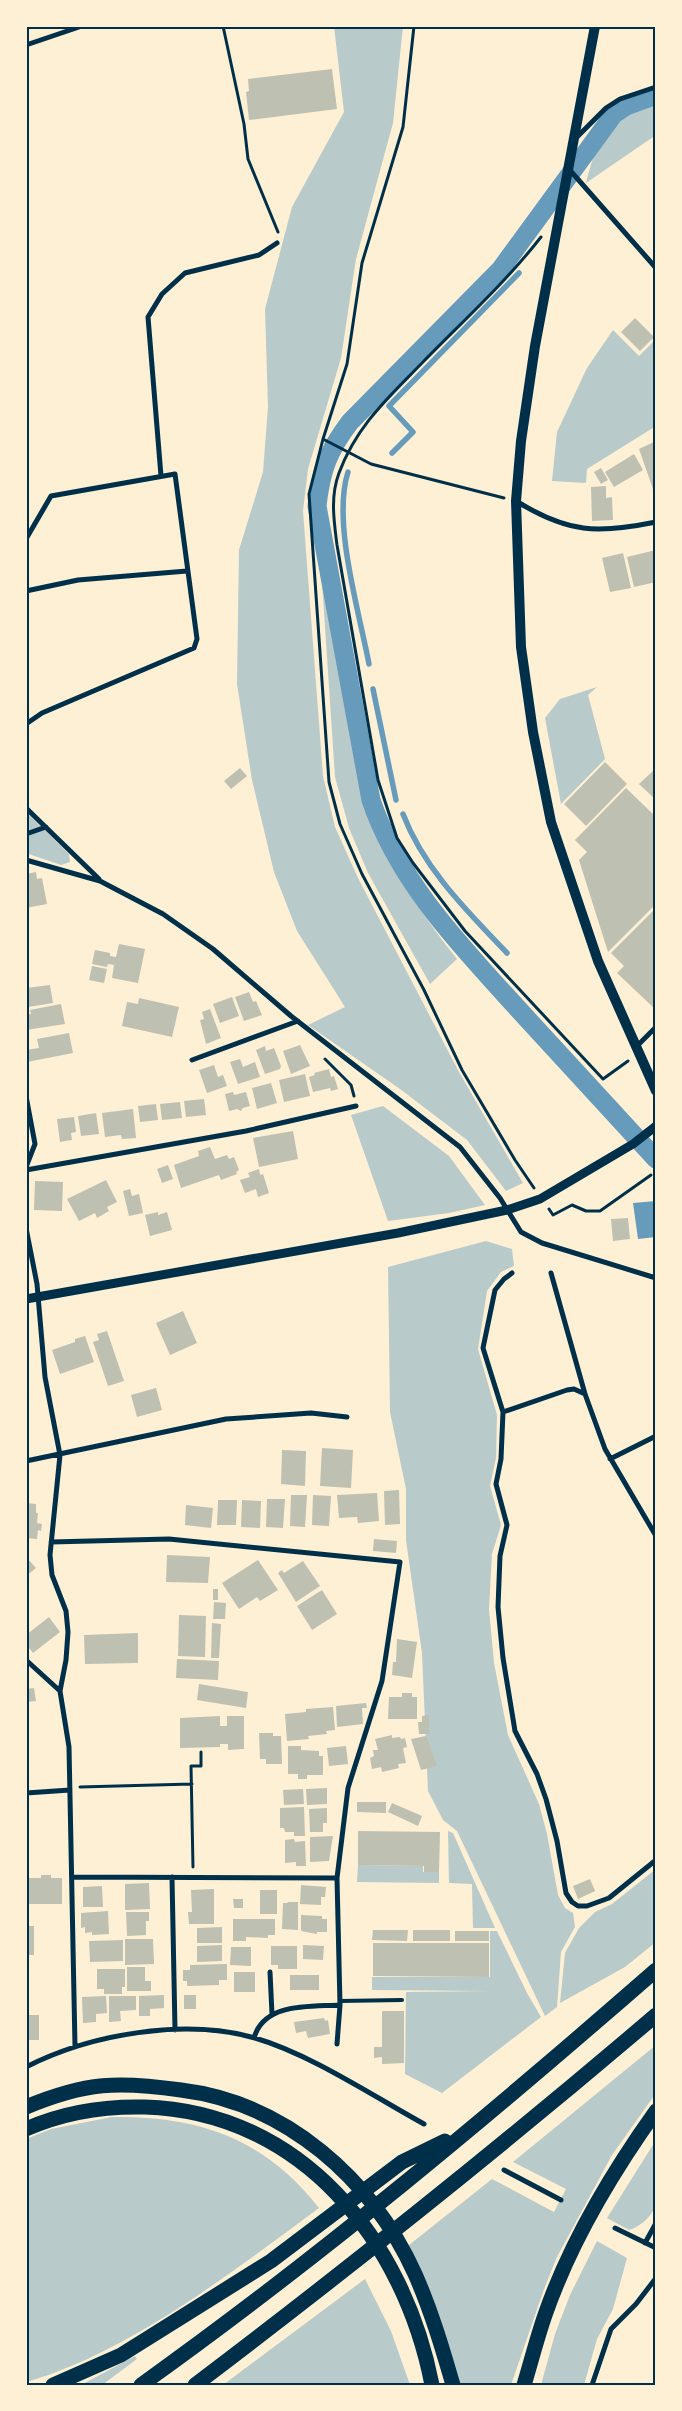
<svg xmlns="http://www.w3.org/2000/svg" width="682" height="2411" font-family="'Archivo Narrow',sans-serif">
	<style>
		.green { fill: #b9caca }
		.water { fill: #669bbc }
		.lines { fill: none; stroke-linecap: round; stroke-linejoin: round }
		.stream { stroke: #669bbc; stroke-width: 5.5 }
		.canal { stroke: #669bbc; stroke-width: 19 }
		.building { fill: #bec0b2 }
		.path { stroke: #003049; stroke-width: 3 }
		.service { stroke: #003049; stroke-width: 4 }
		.minor { stroke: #003049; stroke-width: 5 }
		.tertiary { stroke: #003049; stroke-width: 9 }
		.secondary { stroke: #003049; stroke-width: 10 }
		.motorway { stroke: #003049; stroke-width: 15 }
		.neatline { fill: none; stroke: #003049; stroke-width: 2 }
	</style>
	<rect width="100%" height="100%" fill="#fdf0d5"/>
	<path class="green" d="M334,26h69l-10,97 -37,136 -15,99 -33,111 -5,42 20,265 12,51 23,51 101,194 64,111 -17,8 -39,-51 -67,-51 -92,-64 37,-18 -48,-76 -23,-59 -22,-92 -15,-96 2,-134 24,-78 5,-65 -3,-98 27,-102 52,-95z
		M656,99v36l-70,48c15,-53 17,-64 70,-84z
		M613,330l26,26 17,-17v52l-3,2 3,4v29l-69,43 -1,14 -34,-2 5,-49 30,-64z
		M320,552l44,251c21,58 55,108 93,156l-27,25 -62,-111 -19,-45 -14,-51z
		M597,687l-9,8 17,64 -44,45 -16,-86 15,-19z
		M26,812l43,42 1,8 -9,3 -35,-12z
		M383,1106l66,50 36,49 -36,8 -61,8 -37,-106z
		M486,1241l26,8 2,17 -13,6 -14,19 -9,58 19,66 -1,43 -6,28 11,39 -9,29 -3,55 5,54 14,72 31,69 8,30 11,61 7,13 8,5 2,14 -14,25 -4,55 -12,9 -88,-185 -14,-11 -15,-29 -6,-138 -16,-113v-51l-16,-77 -2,-145z
		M448,1831l5,2 42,95h-22l-1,-44 -23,-1z
		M358,1865l65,1v6h16v11l-82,-1z
		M656,1869v73l-31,25 -65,36 5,-50 14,-25 16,-16 17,-8z
		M490,1931h7l30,62 14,24 -99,76 -37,-19 1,-82 84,-1 -118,-1v-13h118z
		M656,2045v48l-44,62 -55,102 -13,32 -33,96h-57l-50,-136 88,-70 62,33 12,-23 -53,-27z
		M112,2117c87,-1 152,21 207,91 -84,62 -192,146 -293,174v-243l25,-10z
		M656,2140c0,17 3,48 0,63 -3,13 -16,24 -27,27l-22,-12z
		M597,2241l30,17 -14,51 -16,30 -13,46h-43l14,-51 15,-39z
		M365,2279l26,52 19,54h-187z
		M135,2356l2,3 -35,26h-21z"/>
	<path class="water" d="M656,1201v36l-18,2 -5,-36z"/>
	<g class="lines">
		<path class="stream" d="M392,453l21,-21 -24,-26 130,-133
			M348,472c-16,50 11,139 21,192
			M373,689l23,111
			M403,814c21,55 64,97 104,139"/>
		<path class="canal" d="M656,95l-30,11 -12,8 -114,156 -150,152c-22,29 -29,48 -33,84l54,294c28,83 91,147 149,211 45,49 91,99 136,148"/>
	</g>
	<path class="building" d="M332,69l5,40 -88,11 -3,-28 3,-1 -1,-12z
		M635,318l19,19 -14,14 -19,-19z
		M656,441v50l-2,1 -15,-43z
		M634,454l9,16 -29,17 -9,-15z
		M601,468l7,12 -7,4 -7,-12z
		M606,486v12l6,-1 1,23 -21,1 -1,-34z
		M656,550v32l-22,5 -7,-30z
		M623,553l8,35 -21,4 -8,-34z
		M605,762l22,22 -41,42 -22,-22z
		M240,768l7,8 -16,13 -7,-8z
		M654,770l2,2v28l-17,-16z
		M626,788l30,29v87l-48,48 -29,-92 8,-8 -12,-12z
		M36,872l1,7 5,-1 5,26 -21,4v-34z
		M656,908v102l-39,-37 7,-7 -13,-13z
		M119,944l26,5 -7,34 -26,-5 2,-13 -6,-1 -1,3 -15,-3 3,-14 15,3v3l6,1z
		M92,966l15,3 -3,14 -15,-3z
		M50,985l3,18 -25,4 -2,-19z
		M249,992l4,10 3,-1 6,14 -18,6 -9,-24z
		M232,997l7,19 -19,7 -7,-19z
		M139,998l40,9 -7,30 -50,-11 5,-24 11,2z
		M61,1004l4,20 -39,6v-15l5,-1 -1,-4z
		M210,1009l11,29 -15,6 -6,-24 4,-1 -2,-7z
		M69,1033l4,20 -46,9 -1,-12 13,-2 -2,-9z
		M300,1045l10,21 -19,8 -8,-23z
		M265,1046l1,5 8,-3 7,18 -1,3 -15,5 -9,-24z
		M240,1059l3,8 12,-5 5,15 -22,7 -8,-22z
		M214,1065l4,12 5,-2 4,11 -20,7 -8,-23z
		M329,1069l2,8 3,-1 4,13 -7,2 -1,-3 -17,4 -4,-15 6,-2 -1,-2z
		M305,1074l5,22 -26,6 -5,-22z
		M271,1083l6,20 -20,6 -5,-21z
		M233,1092l1,3 12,-3 4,14 -7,2 -2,3 -4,-2 -8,2 -4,-17z
		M204,1099l2,16 -20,2 -2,-16z
		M180,1102l2,16 -20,2 -2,-16z
		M156,1104l2,16 -18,2 -2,-16z
		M133,1109l3,29 -14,1 -1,-4 -16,2 -3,-24z
		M96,1113l3,21 -18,2 -3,-20z
		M74,1117l2,15 -5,1 1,7 -12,2 -3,-23z
		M293,1131l5,28 -39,8 -6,-29z
		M210,1147l5,12 12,-4 2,4 5,-2 5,13 -3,2 1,2 -16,6 -2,-5 -38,13 -7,-23 25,-9 -1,-5z
		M168,1165l5,14 -11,4 -5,-14z
		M259,1169l1,6 3,-1 6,19 -11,4 -2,-8 -11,4 -5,-13 10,-3 -2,-4z
		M106,1180l11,22 -10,5 2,4 -12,7 -2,-5 -16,8 -12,-22z
		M35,1181l28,1 -1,29 -28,-1z
		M130,1189l2,7 7,-2 4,19 -14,3 -6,-25z
		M158,1212v3l9,-3 5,18 -22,6 -5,-21z
		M628,1218l2,21 -17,2 -2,-22z
		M183,1311l14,32 -27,12 -14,-32z
		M107,1331l17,50 -16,5 -15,-44 6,-2 -2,-6z
		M85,1336l9,26 -34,12 -8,-24 23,-8v-3z
		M156,1388l6,22 -25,7 -6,-22z
		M322,1448l31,2 -2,38 -31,-2z
		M282,1450l24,1 -1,35 -24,-2z
		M399,1490l1,34 -15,1 -1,-34z
		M377,1493l2,28 -21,2 -1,-6 -18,1 -2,-23z
		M291,1495h16l-2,32 -15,-1z
		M313,1495l18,1 -2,30 -17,-1z
		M267,1499h18l-2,29 -17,-1z
		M218,1500h19l-1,25h-19z
		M242,1500l19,1 -1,27 -19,-1z
		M26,1503l10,1v9h2l-1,10 5,1 -1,7 -3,-1 -1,9 -11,-1z
		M186,1505l27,3 -2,20 -26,-3z
		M374,1539l23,2 -1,12 -23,-2z
		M167,1555l43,2 -2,26 -42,-1z
		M26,1557l10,11 -10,8z
		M258,1560l20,30 -18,11 -3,-4 -18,12 -17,-26z
		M303,1561l17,25 -24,16 -18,-29 4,-3 2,3z
		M213,1589h5v11h-5z
		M322,1590l15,24 -25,16 -15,-24z
		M214,1602l12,1 -1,16h-12z
		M179,1615l27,1 -1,41 -27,-1z
		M49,1617l11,15 -27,21 -7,-9v-9z
		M212,1623l9,1 -2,34h-8z
		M138,1633v30l-53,1 -1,-29z
		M397,1639l20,3 -5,36 -20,-3 1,-13h3z
		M177,1659l42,2 -1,19 -42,-2z
		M199,1684l49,8 -2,16 -49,-8z
		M34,1688l2,13 -10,1v-13z
		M402,1693h10v4h5v22h-29l1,-22h13z
		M366,1703l1,5h-5l1,16 -26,3 -1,-21z
		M333,1707l2,23 -9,1 1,3 -19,2 1,3 -22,2 -2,-27 21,-2v-3z
		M429,1715v19h-10l-1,-12h4v-6z
		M220,1716v10h7v-10h17v33l-16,1v-6h-8v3l-40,1v-30z
		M259,1733h14v3h8l1,28h-16v-5h-6z
		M392,1735v3l8,-1 1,2 4,-1 2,9 -4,1 3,15 -8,1 1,4 -17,4 -1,-5 -9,2 -2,-11 4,-2 -1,-6h5l-3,-11z
		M426,1736l11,30 -16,4 -10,-31z
		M288,1746h13v4l18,1v5h4v19h-16v4h-9v-5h-10z
		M346,1746l2,18 -19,2 -2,-18z
		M327,1788v16l-20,1 -1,-16z
		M303,1789l1,15 -20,1 -1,-15z
		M357,1802h29v11l-29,-1z
		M392,1803l30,13 -4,10 -30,-14z
		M304,1807l1,29h-11v-4h-9l-1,-4h-4v-20z
		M327,1808v15h-4v9h-13l-1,-23z
		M358,1831l82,1 -1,40h-15v-6l-66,-1z
		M333,1836l-4,25 -19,1v-25z
		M294,1839l1,3 10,-1 1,25h-10v-4l-11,1v-23z
		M41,1875h10v3h11v26h-33l-1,-26h13z
		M590,1879l5,12 -17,8 -5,-13z
		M149,1883l1,26 -25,1v-26z
		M301,1885l25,2 -1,10h-4v8l-21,-1z
		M102,1886l1,21h-20v-20z
		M214,1889v35h-25l-1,-12h4l-1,-22z
		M260,1890h17v24h-17z
		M233,1899h10v9h-9z
		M287,1902h11v28l-16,-1 1,-26h5z
		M108,1911l1,23 -17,1v-3l-7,1v-6l-4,1v-15z
		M126,1912h23v9h-3v14l-19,1z
		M301,1915l21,1v3h5v13h-10v2l-16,-3z
		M233,1919h42v16h-7v3l-22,-1v4h-13z
		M26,1926h8v29h-8z
		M222,1927v16h-25v-15z
		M373,1930h35l-1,11 -35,-1z
		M413,1930h37v11h-37z
		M455,1931h34v10h-34z
		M125,1939h28l1,25 -29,1z
		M123,1940v21l-33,1 -1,-21z
		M373,1943h116v34l-116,-1z
		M222,1945v16l-25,1v-16z
		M303,1945l21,1 -1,14 -20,-1z
		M271,1946h26v23h-19v-4h-7z
		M231,1947h20v19l-21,-1z
		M227,1964v16h-8v5l-32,1v-5h-4v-11h7v-5z
		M127,1967h18v14h6v10h-24z
		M97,1969h28v18h-3v7h-18v-5h-7z
		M234,1972h21v20h-21z
		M290,1975h29v15h-29z
		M164,1995v13l-14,1v7h-11v-20z
		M184,1995h12v14h-12z
		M106,1996l1,17 -11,1v8l-13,1 -1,-26z
		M109,1996h27v14l-16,1 1,10 -12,1z
		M382,2011h22v52l-22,1v-7l-8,1v-11h8z
		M26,2015h13v25h-13z
		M324,2018l1,3 3,-1 2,14 -22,4 -2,-7 -10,2 -2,-11z"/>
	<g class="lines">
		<path class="path" d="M223,26l21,98 4,35 30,73
			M414,26l-11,101 -41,136 -15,101 -24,75 -14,55 20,288 11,42 22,50 62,116 38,80 53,90 19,28
			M541,237c-35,45 -78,84 -118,125 -35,36 -66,63 -84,111 -9,24 -5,48 -2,72l41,235 19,58 16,25 52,68 138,148 25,-18
			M323,439l48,25 133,34
			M325,1059l26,26 3,11
			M549,1209l4,6 19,-10 14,6h14l51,-36
			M80,1787l112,-3
			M193,1867l-2,-101h10v-14"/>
		<path class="service" d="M340,2001l62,-1"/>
		<path class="minor" d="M26,45l56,-19
			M575,139l31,-31 14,-9 36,-12
			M568,168l88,100
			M161,476l-13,-159 14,-23 23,-21 74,-18 18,-12
			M516,501c52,32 81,33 140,21
			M26,539l25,-43 124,-22 22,165 -3,9 -152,65 -16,11
			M26,591l52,-11 109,-9
			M26,808l73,71
			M26,834l20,-7
			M26,860l74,21 63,33 50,35 78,67 169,131 40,51 21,34 21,11 114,35
			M637,1046l19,-19
			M192,1060l106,-39
			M26,1096l9,48 -9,23
			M26,1170l220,-39 110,-25
			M26,1228l11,56 8,93 15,78 -10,100 2,20 14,36 2,21 -2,28 -6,31 9,56 6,299
			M512,1273l-8,6 -9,11 -12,58 20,64 -2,47 -5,25 11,41 -7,31 -2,51 5,51 12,73 22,43 9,25 11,42 9,52 6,9 6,4h9l22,-8 47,-38
			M551,1273l34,121 20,55 51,87
			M503,1412l64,-22 7,-1 11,5
			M610,1459l46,-23
			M26,1461l200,-42 85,-6 36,4
			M51,1542l118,-3 231,23 -18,119 -34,107 -11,90
			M26,1660l34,31
			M26,1793l44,-3
			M72,1877l265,1 3,127c-29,2 -76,-3 -86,33
			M172,1877l3,153
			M270,1972l2,42
			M337,2044l3,-39
			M26,2067c65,-33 158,-49 229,-29 55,16 118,58 169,86
			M504,2170l57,30
			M615,2228l41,20
			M645,2243l11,-20
			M592,2385l19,-56 25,-25 20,-26"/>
		<path class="tertiary" d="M26,1299l372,-66 109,-23 33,-11 93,-55 23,-18"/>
		<path class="secondary" d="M595,26l-60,320 -14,95 -5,60 5,146 12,85 18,90 47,139 58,130"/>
		<path class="motorway" d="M26,2107c60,-25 92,-26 155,-17 105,13 191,89 234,184 16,36 27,73 38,111
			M26,2129c38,-17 78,-23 119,-22 156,5 259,133 287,278
			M53,2385l68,-30 150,-94 131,-99 43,-21
			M141,2385c179,-128 349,-270 515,-415
			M195,2385c157,-119 311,-242 461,-370
			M524,2385c7,-23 13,-47 21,-70 25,-72 66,-141 111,-204"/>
	</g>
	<rect width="682" height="2411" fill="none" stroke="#fdf0d5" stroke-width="55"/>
	<rect x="28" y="28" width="626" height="2356" class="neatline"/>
</svg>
